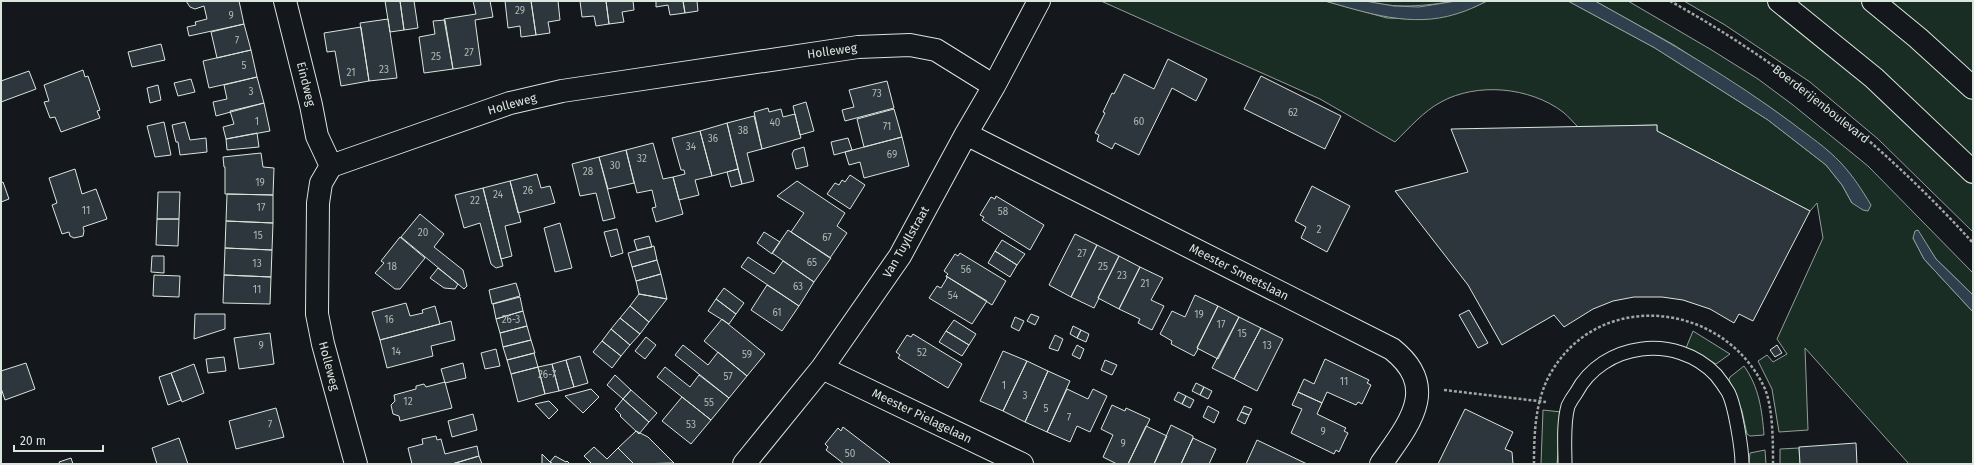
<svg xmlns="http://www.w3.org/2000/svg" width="1974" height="465" font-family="'Fira Sans',sans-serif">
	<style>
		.green { fill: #1a2d24; stroke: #939e99 }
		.water { fill: #2f3f4d; stroke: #939e99 }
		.building { fill: #2c363c; stroke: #d8e6dc }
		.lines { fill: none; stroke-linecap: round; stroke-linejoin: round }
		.service-casing { stroke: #d8e6dc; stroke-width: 15 }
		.minor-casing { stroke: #d8e6dc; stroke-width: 24 }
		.secondary-casing { stroke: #d8e6dc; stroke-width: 24 }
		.path { stroke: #9da8a2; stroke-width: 2.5; stroke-dasharray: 3 2; stroke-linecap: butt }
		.service { stroke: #14181c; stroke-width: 13 }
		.minor { stroke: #14181c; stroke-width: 22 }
		.secondary { stroke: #14181c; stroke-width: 22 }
		.labels { text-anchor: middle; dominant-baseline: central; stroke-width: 3; stroke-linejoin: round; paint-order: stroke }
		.number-label { font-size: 10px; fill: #adbab4 }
		.street-label { font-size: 12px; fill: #d8e6dc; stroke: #14181c }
	</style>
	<rect width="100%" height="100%" fill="#14181c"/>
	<path class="green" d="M1101,1h224l62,17 25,1 62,-12 13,-6h81l87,47 113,72 58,45 16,20 10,18 -23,-51 -58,-44 -97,-63 -79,-44h33l82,48 48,30 35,26 75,61 105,107v22l-37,-36 -8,-12 -15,-9 11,21 49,53v152h-64l-104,-116 3,82 -29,2 -7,-43 -14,-28 9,-6 6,7 14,-8 -10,-15 46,-101 -6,-35 -7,8 -153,-80v-6l-79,2c-5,-5 -10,-11 -15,-15 -33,-25 -86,-30 -122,-10 -17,9 -32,26 -46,40l-75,-43z
		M1365,1h91c-31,5 -61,8 -91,0z
		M1684,1h83l5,3 100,83 101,95v50l-95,-93 -68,-57 -85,-57z
		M1792,1h68l52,43 61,56v61z
		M1885,1h88v77z
		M1693,331l37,23 -14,10 -30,-16z
		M1744,366c15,21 18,44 20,69l-14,1 -3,-2 -5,-23 -13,-31 1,-3z
		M1543,410l18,2 -4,52h-16z
		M1799,448l1,16h-20v-15z
		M1765,450l1,14h-17l1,-11z"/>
	<path class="water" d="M1325,1h40l29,5 25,1 37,-6h31c-10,5 -20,10 -31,13 -44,14 -89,-1 -131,-13z
		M1568,1h27l9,5c65,36 129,73 188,117 17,13 35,25 49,40 12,13 21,27 30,42l-3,6 -5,-1 -11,-7 -10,-18 -16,-20 -58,-45 -113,-72z
		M1918,230l18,29 37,36v17l-49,-53 -11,-21 2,-7z"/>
	<path class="building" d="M186,1h53l5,23 -55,12 -2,-9 9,-2 -1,-3 12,-3 -3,-13 -9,3 -5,-2z
		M385,1h15l4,29 -14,2z
		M400,1h14l4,27 -14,2z
		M473,1h17l3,16 -18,3 6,45 -28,4 -9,-50 32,-5z
		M505,1h26l5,34 -15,2 -1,-11 -12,2z
		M531,1h27l2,19 -12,2 2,11 -14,2z
		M580,1h26l3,23 -13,2 -2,-10 -12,1z
		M606,1h27l1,9 -12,2 2,10 -15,2z
		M656,1h27l2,12 -15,2 -2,-10 -12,2z
		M683,1h14l1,10 -13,2z
		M388,19l9,59 -28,3 -9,-58z
		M445,20l8,49 -29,4 -5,-36 16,-3 -2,-13z
		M244,24l7,26 -34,8 -6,-26z
		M361,27l8,54 -28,5 -6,-35 -8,1 -3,-19z
		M161,44l4,16 -33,7 -4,-15z
		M251,50l6,27 -48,11 -6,-27z
		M1168,59l39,20 -11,22 -24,-13 -33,67 -24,-12 -3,6 -15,-8 2,-6 -4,-2 10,-20 -2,-1 9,-19 2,1 10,-20 30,15z
		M83,70l2,7 3,-1 12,34 -3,1 3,7 -39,14 -6,-15 -5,1 -6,-16 5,-1 -5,-16z
		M29,71l7,18 -35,13v-21z
		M1261,76l80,40 -16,33 -81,-40z
		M257,77l7,26 -48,13 -3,-14 14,-3 -3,-14z
		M191,79l4,13 -17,4 -4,-13z
		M887,81l7,27 -49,13 -3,-11 12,-3 -5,-17z
		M158,85l3,15 -11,3 -3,-15z
		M806,102l8,29 -14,4 -7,-29z
		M264,103l6,28 -44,8 -3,-12 11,-3 -4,-13z
		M768,108l1,4 12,-3 2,8 12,-3 6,24 -39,11 -8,-37z
		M894,109l8,28 -38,10 -7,-28z
		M754,116l8,33 -15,4 7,28 -12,3 -15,-61z
		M164,122l7,33 -16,2 -8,-31z
		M185,122l5,18 16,-2 1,14 -27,3 -2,-13h-2l-4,-17z
		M727,123l11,46 -26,7 -12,-45z
		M1657,125v6l153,80 -57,110 -14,-7 -5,9 -24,-14 -27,-9 -21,-3h-28l-21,4 -20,8 -29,18 -10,-12 -52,30 -34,-60 -73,-94 73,-19 -17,-43z
		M700,131l12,45 -17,4 4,15 -20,5 -6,-23 12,-3 -1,-4h-3l-9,-32z
		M257,133l2,14 -32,3 -1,-11z
		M902,137l7,29 -45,12 -4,-16 -11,3 -4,-13z
		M848,138l4,12 -18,5 -3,-13z
		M653,143l10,36 10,-2 10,37 -27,8 -4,-14 4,-1 -4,-17 -15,3 -11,-43z
		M804,147l4,19 -12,3 -4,-15 2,-4z
		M626,150l8,33 -26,6 -9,-32z
		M261,153l2,14 11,1 -1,27 -48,-1v-27h-1l-1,-10z
		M599,157l16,61 -12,3 -7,-28 -16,3 -8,-32z
		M75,169l7,25 14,-5 11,30 -24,8 1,4 -1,5 -9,2 -4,-2 -1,-4 -7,2 -10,-29 5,-2 -8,-25z
		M738,169l4,15 -11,3 -4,-15z
		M537,174l4,14 9,-2 5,17 -37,10 -8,-32z
		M850,175l15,10 -15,24 -23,-15 8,-11 4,2 3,-5 3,2z
		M510,181l11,41 -16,4 7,30 -11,3 -18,-71z
		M797,181l48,32 -8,13 10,7 -17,25 -39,-26 13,-19 -27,-17z
		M3,182l6,17 -8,3v-19z
		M1312,186l38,20 -23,46 -26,-14 5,-11 -11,-6z
		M483,188l20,78 -7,2 -5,-4 -11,-41 -16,5 -9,-33z
		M158,192h22l-1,27h-22z
		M227,194l46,1v28l-47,-2z
		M996,196l48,29 -14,25 -48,-30 2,-3 -4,-2 11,-18 4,2z
		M420,214l24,20 -10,13 29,23 4,16 -3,3 -63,-52z
		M157,219h22l-1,27 -22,-1z
		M226,221l47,2 -1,27 -47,-2z
		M560,223l12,45 -17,4 -11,-44z
		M617,229l6,24 -12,4 -7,-25z
		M788,230l43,28 -17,24 -42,-29z
		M764,232l16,10 -8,12 -15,-11z
		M1075,234l22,11 -26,52 -22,-12z
		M649,236l3,11 -15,3 -3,-10z
		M400,237l25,21 -25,31h-5l-20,-16 9,-10 -3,-2z
		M1002,240l23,14 -8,11 -22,-14z
		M1097,245l22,11 -21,42h1l-5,10 -23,-11z
		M654,246l3,14 -25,7 -4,-14z
		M225,248l47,2 -1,27 -47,-2z
		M995,251l22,14 -7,12 -22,-14z
		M960,253l46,28 -14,24 -46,-29 2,-2 -4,-3 11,-17 3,2z
		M152,256h12v17l-13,-1z
		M1119,256l21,11 -21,42 -21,-11z
		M748,257l26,17 9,-13 31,21 -15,24 -58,-39z
		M657,260l4,14 -25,7 -4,-14z
		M1140,267l23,11 -12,22 13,6 -12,24 -14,-7 2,-4 -21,-10z
		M438,268l20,16 -3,5 -11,-1 -14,-10z
		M661,274l6,25 -28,-5 -3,-13z
		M154,275l26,1 -1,21 -26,-1z
		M224,275l47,2 -1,27 -47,-1z
		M946,276l41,25 -15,23 -43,-26 8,-12 4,2 6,-10z
		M516,283l4,13 -28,8 -3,-14z
		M767,285l32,21 -17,25 -31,-21z
		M724,288l20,15 -8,11 -20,-15z
		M639,294l28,5 -18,23 -19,-16z
		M1195,295l23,11 -21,42 1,1 -4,7 -23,-12 1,-3 -12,-7 12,-23 13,6z
		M520,297l3,14 -27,8 -3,-15z
		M716,299l20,15 -7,10 -21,-13z
		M406,303l4,13 13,-3 -1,-3 13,-4 5,18 -60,16 -8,-28z
		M630,306l19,16 -9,12 -20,-16z
		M1218,306l21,11 -21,42 -21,-11z
		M1469,310l19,33 -10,5 -19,-33z
		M523,311l4,15 -27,7 -4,-14z
		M195,314h30v15l-31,10z
		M1031,314l8,3 -4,8 -8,-4z
		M1015,317l9,4 -5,10 -8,-4z
		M1239,317l22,11 -27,51 -22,-11z
		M620,318l20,16 -10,11 -19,-16z
		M722,319l43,35 -18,22 -43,-35z
		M954,320l22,14 -7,11 -23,-14z
		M451,321l4,19 -24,6 2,10 -46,12 -7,-28z
		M527,326l4,14 -28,7 -3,-14z
		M1073,326l8,4 -4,8 -7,-4z
		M1261,328l22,11 -26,52 -23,-12z
		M611,329l19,16 -9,11 -19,-15z
		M1081,330l8,4 -3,8 -9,-4z
		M946,331l23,14 -7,11 -23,-14z
		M270,333l4,31 -35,5 -5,-31z
		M913,334l49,30 -14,24 -50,-30 2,-3 -4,-3 11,-17 4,2z
		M1055,335l8,4 -5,12 -9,-3z
		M646,337l10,8 -11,14 -10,-8z
		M531,340l4,13 -28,7 -4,-13z
		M602,341l19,15 -9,12 -19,-16z
		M683,345l25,20 10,-13 29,24 -18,22 -54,-43z
		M1077,345l7,4 -4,10 -8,-4z
		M1777,345l5,8 -7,4 -5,-7z
		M496,349l4,17 -15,3 -4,-16z
		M1003,351l24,10 -24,50 -23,-10z
		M534,353l4,14 -27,7 -4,-14z
		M580,356l8,27 -14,4 -8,-27z
		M224,357l2,14 -18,2 -2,-14z
		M1325,359l44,21 -2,3 4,2 -9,19 -4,-2 -2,3 -29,-13 -5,11 -24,-11 6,-13 10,5z
		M566,360l8,27 -15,4 -7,-27z
		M1105,360l12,5 -5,10 -11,-5z
		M1027,361l21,10 -23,51 -22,-11z
		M26,363l9,26 -30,11 -4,-12v-17z
		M463,363l3,15 -21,5 -4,-14z
		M194,364l10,29 -22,9 -11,-29z
		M552,364l7,27 -14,3 -7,-27z
		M538,367l7,27 -27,8 -7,-28z
		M665,367l25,20 9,-12 30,23 -18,22 -54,-43z
		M1048,371l22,10 -23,51 -22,-10z
		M171,373l10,27 -13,5 -9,-28z
		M615,375l16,15 -8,9 -16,-14z
		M445,382l7,26 -52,13 -1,-5 -6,-2 -2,-9 4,-4 -1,-6 22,-6v-3l8,-2 2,3z
		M1196,383l8,4 -4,8 -8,-4z
		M1204,387l8,4 -4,8 -8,-4z
		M591,389l8,8 -16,16 -18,-17z
		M1067,389l21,10 5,-10 14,7 -17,36 -13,-6 -7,16 -23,-10z
		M631,390l26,23 -8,9 -26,-23z
		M1178,392l8,4 -4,8 -8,-4z
		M1298,392l24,11 -5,11 29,14 -2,3 4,2 -9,19 -3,-2 -2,4 -43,-21 11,-24 -10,-4z
		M1186,396l8,4 -4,8 -8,-4z
		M682,397l29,23 -20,24 -29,-23z
		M623,399l26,23 -10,12 -19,-18 1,-1 -6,-6z
		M549,401l9,9 -9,9 -14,-15z
		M1112,405l13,6 1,-3 24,11 -22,45h-11l-14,-7 10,-22 -12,-6z
		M1208,406l11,6 -5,11 -11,-6z
		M1244,406l8,3 -3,6 -8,-3z
		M276,408l8,29 -48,12 -7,-28z
		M1465,409l48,23 -8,17 7,3 1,12h-75z
		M1241,412l8,3 -4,9 -8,-4z
		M473,414l4,16 -25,7 -4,-16z
		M1171,425l22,11v2l-12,26h-27z
		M1146,426l21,10 -13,28h-26z
		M843,427l47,36 -1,1h-45l-5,-4 -13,-10 2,-3 -3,-3 13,-16 3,3z
		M636,431l12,6 26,26 -40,1 -16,-16z
		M436,436l1,4 4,-1 4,15 32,-8 2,10 -27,8h-40l-4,-16 15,-4 -1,-5z
		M179,438l9,26h-31l-5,-16z
		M1193,438l23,11 -7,15h-28z
		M1257,440l50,24h-61z
		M1856,443l1,21h-57l-1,-17z
		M594,447l13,12 11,-11 16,16h-42l-8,-8z
		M542,454l8,8 3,2h-11z
		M479,456l3,8h-30z
		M555,456l11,6 1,-1 3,3h-17l-3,-2z
		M71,458l2,6h-13l-1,-2z"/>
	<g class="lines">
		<defs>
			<path id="service" d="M1565,464c0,-18 -2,-40 3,-58 2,-4 5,-9 8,-13 27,-51 100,-60 140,-18 4,5 9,12 12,17 7,13 14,57 14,72"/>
			<path id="minor" d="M285,1l26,104 6,31 14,30
				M966,134l426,215c49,39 16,76 -11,115
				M822,368l200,96
				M356,464l-33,-120 -6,-30 1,-111 3,-20 10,-17 179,-63 52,-12 296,-44 52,-2 26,5 58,36
				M744,464l78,-96 78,-112 66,-122 28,-48 45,-85"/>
			<path id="secondary" d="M1779,1l95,77 99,94
				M1873,1l45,37 55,50"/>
		</defs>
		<use href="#service" class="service-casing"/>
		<use href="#minor" class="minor-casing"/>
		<use href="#secondary" class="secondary-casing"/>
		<path class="path" d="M1670,1c114,63 216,146 303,242
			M1444,390l102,12
			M1534,464c0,-29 1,-60 14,-86 47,-91 176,-78 217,11 8,19 8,54 8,75"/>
		<use href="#service" class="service"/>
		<use href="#minor" class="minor"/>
		<use href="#secondary" class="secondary"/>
	</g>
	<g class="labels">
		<g class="number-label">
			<text x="520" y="11">29</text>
			<text x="231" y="16">9</text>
			<text x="237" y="41">7</text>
			<text x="469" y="53">27</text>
			<text x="436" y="57">25</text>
			<text x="244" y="66">5</text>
			<text x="384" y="70">23</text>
			<text x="351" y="73">21</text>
			<text x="251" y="92">3</text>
			<text x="877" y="94">73</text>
			<text x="1293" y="113">62</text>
			<text x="257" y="122">1</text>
			<text x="1139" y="122">60</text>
			<text x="775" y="123">40</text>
			<text x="887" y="127">71</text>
			<text x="743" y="131">38</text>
			<text x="713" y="139">36</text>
			<text x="691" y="147">34</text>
			<text x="892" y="155">69</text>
			<text x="642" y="159">32</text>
			<text x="615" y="166">30</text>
			<text x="588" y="172">28</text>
			<text x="260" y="183">19</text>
			<text x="528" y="191">26</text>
			<text x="498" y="195">24</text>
			<text x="475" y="201">22</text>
			<text x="261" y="208">17</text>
			<text x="86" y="211">11</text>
			<text x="1003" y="212">58</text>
			<text x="1319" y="230">2</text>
			<text x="423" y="233">20</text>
			<text x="258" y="236">15</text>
			<text x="827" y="238">67</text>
			<text x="1082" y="254">27</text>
			<text x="812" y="263">65</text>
			<text x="257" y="264">13</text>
			<text x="392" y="267">18</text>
			<text x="1103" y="267">25</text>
			<text x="966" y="270">56</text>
			<text x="1122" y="276">23</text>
			<text x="1145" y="284">21</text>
			<text x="798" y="287">63</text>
			<text x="257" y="290">11</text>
			<text x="953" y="296">54</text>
			<text x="777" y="313">61</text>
			<text x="1199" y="315">19</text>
			<text x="389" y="320">16</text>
			<text x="511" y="320">26-3</text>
			<text x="1221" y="325">17</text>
			<text x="1242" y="334">15</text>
			<text x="261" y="346">9</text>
			<text x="1267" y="346">13</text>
			<text x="396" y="352">14</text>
			<text x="922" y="353">52</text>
			<text x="747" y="355">59</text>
			<text x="547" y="375">26-7</text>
			<text x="728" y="377">57</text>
			<text x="1344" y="382">11</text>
			<text x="1004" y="386">1</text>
			<text x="1025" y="396">3</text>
			<text x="408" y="402">12</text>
			<text x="709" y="403">55</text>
			<text x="1046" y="409">5</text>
			<text x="1069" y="418">7</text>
			<text x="270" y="425">7</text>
			<text x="691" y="425">53</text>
			<text x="1323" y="432">9</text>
			<text x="1123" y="444">9</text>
			<text x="850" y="454">50</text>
		</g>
		<g class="street-label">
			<text transform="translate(832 51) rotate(-8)">Holleweg</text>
			<text transform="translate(306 84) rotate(76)">Eindweg</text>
			<text transform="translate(512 104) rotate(-16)">Holleweg</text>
			<text transform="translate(1821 104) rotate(38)">Boerderijenboulevard</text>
			<text transform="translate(906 242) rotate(-60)">Van Tuyllstraat</text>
			<text transform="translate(1239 272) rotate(27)">Meester Smeetslaan</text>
			<text transform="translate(329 366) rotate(75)">Holleweg</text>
			<text transform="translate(922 416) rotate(26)">Meester Pielagelaan</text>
		</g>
	</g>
	<rect width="1974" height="465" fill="none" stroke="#d8e6dc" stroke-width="4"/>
	<path d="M14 445v6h89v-6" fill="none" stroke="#d8e6dc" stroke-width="2"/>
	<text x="20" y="445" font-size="12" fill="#d8e6dc" stroke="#14181c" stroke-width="3" paint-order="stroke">20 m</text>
</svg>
